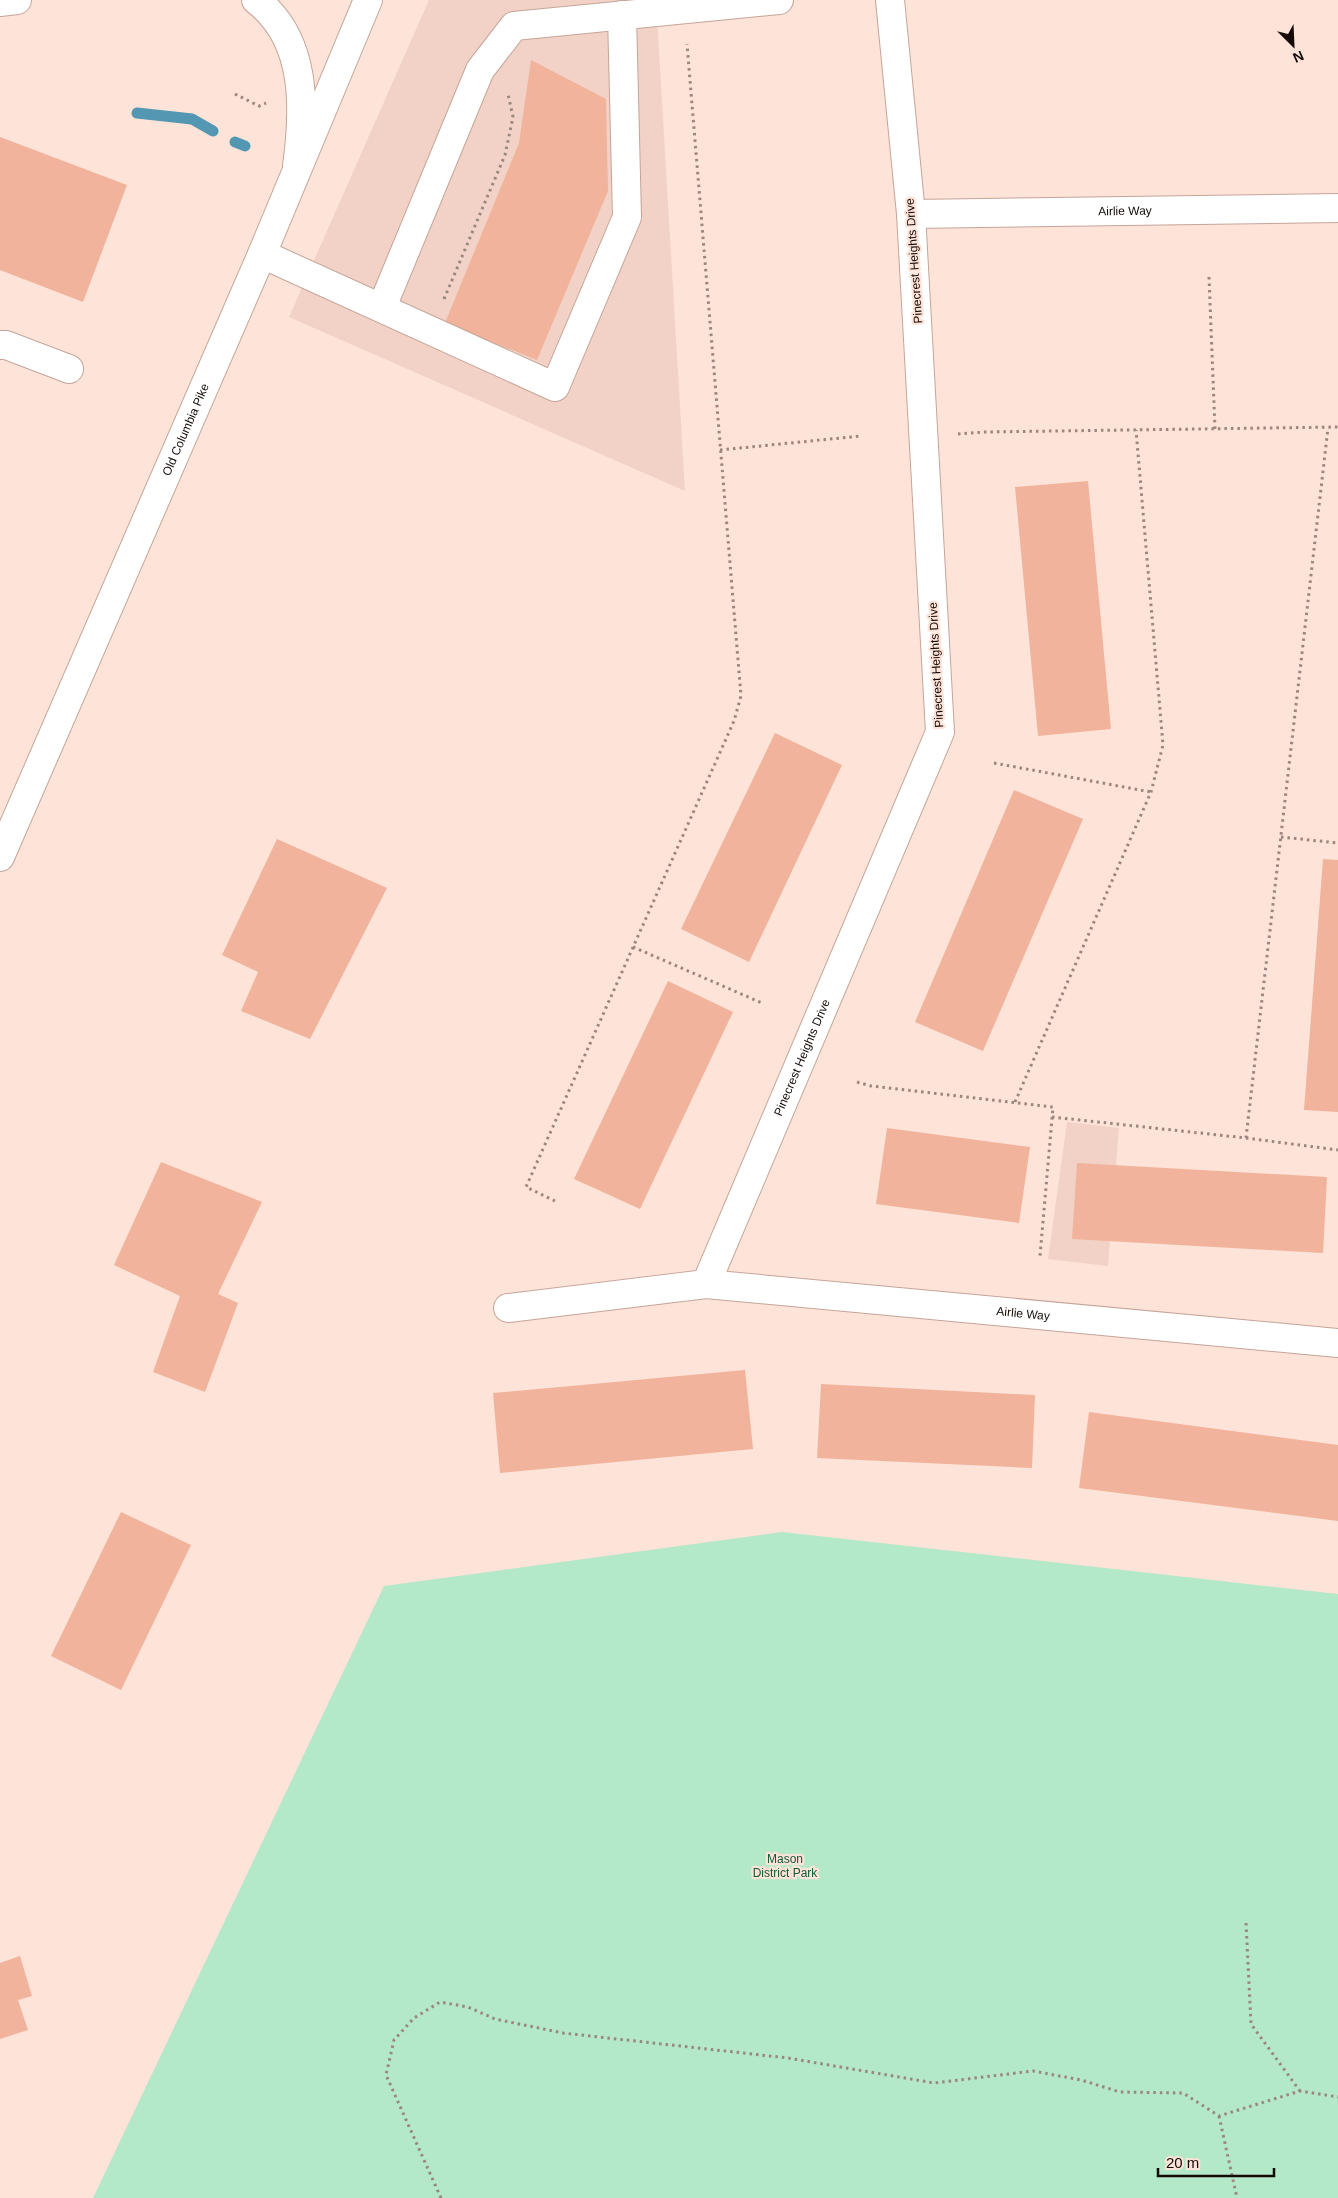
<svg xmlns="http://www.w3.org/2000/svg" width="1338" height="2198" font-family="Arial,sans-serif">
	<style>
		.built { fill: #f2d2c6 }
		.green { fill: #b3e8c8 }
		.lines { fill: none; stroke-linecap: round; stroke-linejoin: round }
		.stream { stroke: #5497b3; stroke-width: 11 }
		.building { fill: #f1b39b }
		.minor-casing { stroke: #c5a599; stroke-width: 30 }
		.major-casing { stroke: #c5a599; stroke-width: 30 }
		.path { stroke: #99867e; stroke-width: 3; stroke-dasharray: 2.5 4; stroke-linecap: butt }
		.minor { stroke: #fff; stroke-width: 28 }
		.major { stroke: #fff; stroke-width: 28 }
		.labels { text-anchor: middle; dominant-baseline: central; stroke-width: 4.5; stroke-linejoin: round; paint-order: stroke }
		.street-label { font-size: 12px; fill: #140a06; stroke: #fee3d8 }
		.park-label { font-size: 12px; fill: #115938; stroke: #fee3d8 }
	</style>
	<rect width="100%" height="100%" fill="#fee3d8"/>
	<path class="built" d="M429,0h227l29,491 -396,-174z
		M1067,1122l52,6 -11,138 -60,-7z"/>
	<path class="green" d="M782,1532l556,62v604h-1245l291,-612z"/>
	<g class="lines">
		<path class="stream" d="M137,113l55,6 21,12
			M235,142l10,4"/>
	</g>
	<path class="building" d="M531,60l75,39 2,92 -71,169 -92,-37 74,-180z
		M0,137l127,48 -44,117 -83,-32z
		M1088,481l23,248 -73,7 -23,-249z
		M775,733l67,32 -93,197 -68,-33z
		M1014,790l69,29 -100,232 -68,-29z
		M277,839l110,49 -77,151 -69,-28 17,-39 -36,-17z
		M1323,859l15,1v252l-34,-2z
		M668,981l65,31 -93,197 -66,-30z
		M887,1128l143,19 -11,76 -143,-19z
		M161,1162l101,40 -44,92 20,9 -33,89 -52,-20 27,-76 -66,-31z
		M1077,1163l250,14 -4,76 -251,-14z
		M745,1370l8,79 -253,24 -7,-80z
		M821,1384l214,11 -3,73 -215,-10z
		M1089,1412l249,33v76l-259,-33z
		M121,1512l70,33 -70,145 -70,-34z
		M20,1956l12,40 -14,4 10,30 -28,9v-76z"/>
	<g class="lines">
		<defs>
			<g id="minor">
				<path id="s1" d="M911,214l427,-6"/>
				<path d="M262,254l293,133 72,-170 -5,-202"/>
				<path d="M382,307l98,-237 34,-44 265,-26"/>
				<path d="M0,345h6l63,24"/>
				<path id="s2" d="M0,857l262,-603 106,-254"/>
				<path id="s3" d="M706,1284l234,-552 -29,-518 -21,-214"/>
				<path id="s4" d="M508,1308l198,-24 632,59"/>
			</g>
			<path id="major" d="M256,0c51,39 49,108 41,166
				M0,2l17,-2"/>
		</defs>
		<use href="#minor" class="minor-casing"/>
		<use href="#major" class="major-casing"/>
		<path class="path" d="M235,94l24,12 7,-3
			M1209,277l6,152
			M444,299l61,-144 8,-38 -5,-23
			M958,434l27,-2 353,-5
			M720,450l141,-14
			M994,763l157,29
			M1281,837l57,6
			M633,947l129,56
			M857,1082l14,4 182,21 -13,149
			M1015,1102l136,-310 12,-47 -27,-315
			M1052,1117l194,21 82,-710
			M1246,1138l92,12
			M555,1201l-29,-14 208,-466 7,-25 -54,-652
			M1246,1923l5,101 49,67
			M1219,2116l18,82
			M441,2198l-55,-123 8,-35 20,-22 26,-16 28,5 27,12 68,14 225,25 146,25 99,-12 48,9 39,12 63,1 36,23 81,-25 38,6"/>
		<use href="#minor" class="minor"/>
		<use href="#major" class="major"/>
	</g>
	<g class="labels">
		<g class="street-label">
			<text stroke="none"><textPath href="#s1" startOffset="214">Airlie Way</textPath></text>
			<text transform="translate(914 261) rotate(-94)">Pinecrest Heights Drive</text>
			<text stroke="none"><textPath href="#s2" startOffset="466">Old Columbia Pike</textPath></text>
			<text transform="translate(936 665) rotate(-93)">Pinecrest Heights Drive</text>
			<text stroke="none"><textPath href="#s3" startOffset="246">Pinecrest Heights Drive</textPath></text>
			<text stroke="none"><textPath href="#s4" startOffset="518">Airlie Way</textPath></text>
		</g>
		<g class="park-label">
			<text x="785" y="1859">Mason<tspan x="785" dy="14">District Park</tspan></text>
		</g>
	</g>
	<g transform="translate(1293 45) rotate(156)" stroke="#fee3d8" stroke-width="4" paint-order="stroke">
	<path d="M0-4L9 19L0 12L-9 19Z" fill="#140a06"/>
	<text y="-8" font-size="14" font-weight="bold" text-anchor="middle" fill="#140a06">N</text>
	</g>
	<path d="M1158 2168v8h116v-8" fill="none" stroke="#140a06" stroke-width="2.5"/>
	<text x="1166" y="2168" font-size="15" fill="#140a06" stroke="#fee3d8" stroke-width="4" paint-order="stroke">20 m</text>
</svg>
